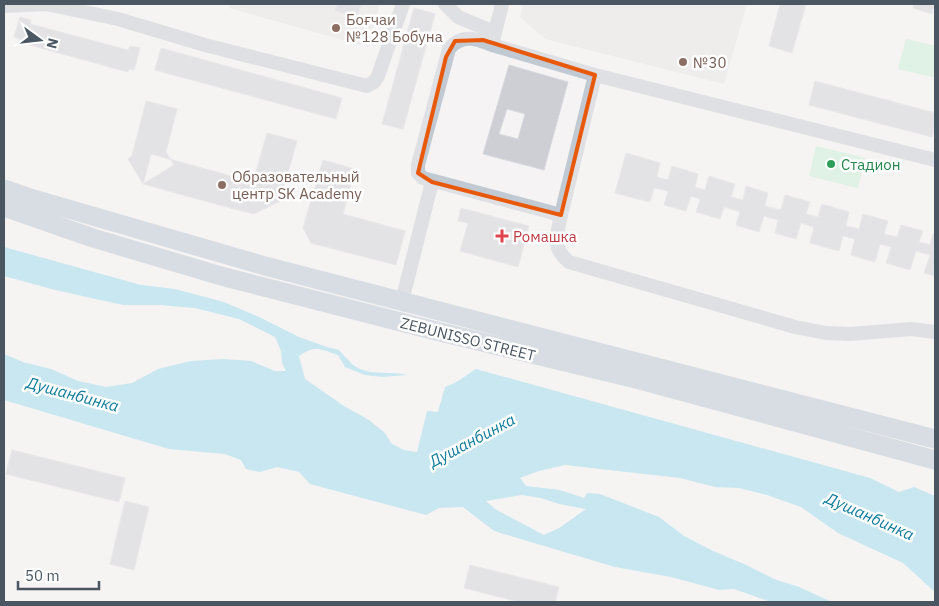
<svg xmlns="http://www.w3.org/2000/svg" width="939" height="606" font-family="'IBM Plex Sans',sans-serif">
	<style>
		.education { fill: #e6e4e5 }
		.green { fill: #c3f1d5 }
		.water { fill: #90daee; fill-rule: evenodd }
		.building { fill: #cdcfd5; stroke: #d7d9de; fill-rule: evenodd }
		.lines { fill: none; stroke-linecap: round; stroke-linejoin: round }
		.minor { stroke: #c1cad2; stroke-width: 14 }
		.major { stroke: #b3c2d1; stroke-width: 19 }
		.marked { fill: none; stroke: #e8590c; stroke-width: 4; stroke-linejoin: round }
		.education-dot { fill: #8d6e63; stroke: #fff; stroke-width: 2 }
		.leisure-dot { fill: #2e9e5b; stroke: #fff; stroke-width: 2 }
		.health-dot { fill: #e0444e; stroke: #fff; stroke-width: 2 }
		.labels { text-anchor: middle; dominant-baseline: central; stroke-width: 5; stroke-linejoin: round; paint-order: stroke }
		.education-label { font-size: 15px; fill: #785e54; stroke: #fff; text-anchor: start }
		.leisure-label { font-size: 15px; fill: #27864d; stroke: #fff; text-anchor: start }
		.health-label { font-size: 15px; fill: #be3a42; stroke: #fff; text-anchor: start }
		.street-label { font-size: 15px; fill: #4a5661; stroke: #fff }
		.water-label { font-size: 16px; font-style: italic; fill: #0c7c9b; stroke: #fff }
	</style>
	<rect width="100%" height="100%" fill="#f5f3f3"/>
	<path class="education" d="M230,4h150l-12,43 -139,-39z
		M523,4h224l-23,80 -179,-45 -25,-22z"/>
	<path class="green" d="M906,39l29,7v32l-37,-9z
		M816,146l49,12 -7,30 -49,-12z"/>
	<path class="water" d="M4,247l137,38 34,4 49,13 35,15 40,20 28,10 12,3c6,6 12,15 21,19 14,6 32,2 47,6l-25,2 -17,-2 -20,-8 -7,-12c-18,-6 -23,-10 -39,1l6,23 39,27 25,14 15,12 8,12 12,6 13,2 10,-41 11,1 7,-25c11,-3 21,-12 31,-18l394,109 29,14 15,-5 21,9v96l-32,-29 -65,-30 -37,-26 -34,-12 -28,-7 -24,-1 -35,-9 -115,-13 -26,6 -19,7 6,8 34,4 24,8 3,-5 13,1 59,23 25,19 29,15 31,13 30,15 25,8 33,15h-61l-37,-13 -15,1 -48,-13 -56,-10 -121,-36 -31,-24 -24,1 -13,7 -116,-31 -11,-12 -22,-5 -17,5 -14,-3 -5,-9 -16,-6 -56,-5 -165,-49v-46l19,8 28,7 27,12 28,6 26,-4 26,-14 33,-8 32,-2 28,2 24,10h11l-4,-8 -1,-12 -6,-14 -36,-18 -44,-11 -35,-3h-37l-68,-15 -51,-14zM522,495l19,3 18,6 27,5 -27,19 -15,7 -49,-26 -9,-8z"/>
	<path class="building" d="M337,4h24l-4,13 -22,-6z
		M780,4h26l-14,49 -23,-7z
		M914,4h20l-2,10 -19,-6z
		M414,8l21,6 -32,115 -21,-5z
		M20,17l11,3 -1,4 98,26 2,-4 10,2 -6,22 -5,-1 -1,3 -109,-30 1,-3 -6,-2z
		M161,48l181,50 -6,21 -181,-49z
		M509,65l59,17 -24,88 -61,-16zM507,109l18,5 -7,25 -19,-5z
		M815,81l120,32v12l-3,12 -123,-32z
		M146,101l31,8 -11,43 8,13 -31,19 -15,-25 4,-3z
		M267,133l30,8 -17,60 -26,13 -20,-5 8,-30 4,1 9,-5z
		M626,153l34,10 -3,14 11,3 4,-14 26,8 -3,13 10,3 4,-14 26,8 -4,13 12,3 3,-14 22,7 -3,13 16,4 4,-15 25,7 -4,12 12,3 4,-13 27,8 -3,14 13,3 4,-15 25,7 -4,13 13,3 4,-12 22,6 -4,11 11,3 3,-11 2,1v41l-11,-3 6,-18 -14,-4 -6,19 -24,-7 5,-16 -11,-3 -5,18 -24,-7 4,-16 -12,-3 -4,15 -29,-8 4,-16 -13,-4 -5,16 -21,-6 3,-13 -14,-4 -5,16 -23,-7 4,-13 -16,-5 -4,12 -24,-7 4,-13 -9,-3 -5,15 -22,-6 4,-14 -14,-3 -4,14 -35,-9z
		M151,154l91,25 -8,30 -91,-25z
		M323,160l32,9 -12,45 62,17 -9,34 -85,-22 -8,-15z
		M461,208l68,18 -11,41 -58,-16 8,-28 -10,-2z
		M12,450l113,28 -6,24 -113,-28z
		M125,501l24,6 -15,63 -24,-6z
		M470,565l89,22 -4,15h-36l-55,-14z"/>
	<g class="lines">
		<path class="minor" d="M445,4l13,13 36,15
			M502,4l-10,41 103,30 340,85
			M4,6l42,-2 72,15 87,26 162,41 7,-4 4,-6 25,-72
			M492,45c-16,-7 -31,-11 -43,4l-31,116v8l5,5 138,37c-4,21 -10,32 8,47l226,65 31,6 24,1 61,-5 24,3
			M561,215l34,-140
			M402,301l30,-119"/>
		<path class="major" d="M4,189l23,8 238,69 670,173
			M4,207l89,31 128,38 207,53 212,51 295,80"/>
	</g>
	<path d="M0 0H939V606H0ZM483,40l112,35 -34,140 -129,-33 -14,-9 28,-116 9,-16z" fill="#f5f3f3" fill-opacity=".55" fill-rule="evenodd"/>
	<path class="marked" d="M483,40l112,35 -34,140 -129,-33 -14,-9 28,-116 9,-16z"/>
	<g class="education-dot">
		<circle cx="336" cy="28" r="5"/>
		<circle cx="683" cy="62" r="5"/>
		<circle cx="222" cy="185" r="5"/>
	</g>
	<circle class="leisure-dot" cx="831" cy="164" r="5"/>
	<path class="health-dot" d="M499.5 228.5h5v5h5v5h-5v5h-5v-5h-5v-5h5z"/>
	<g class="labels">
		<g class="education-label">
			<text x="346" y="19">Боғчаи<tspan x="346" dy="17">№128 Бобуна</tspan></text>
			<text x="693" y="62">№30</text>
			<text x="232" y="176">Образовательный<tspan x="232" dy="17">центр SK Academy</tspan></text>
		</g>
		<g class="leisure-label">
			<text x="841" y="164">Стадион</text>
		</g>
		<g class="health-label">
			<text x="513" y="236">Ромашка</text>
		</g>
		<g class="street-label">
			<text transform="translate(468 339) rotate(14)">ZEBUNISSO STREET</text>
		</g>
		<g class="water-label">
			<text transform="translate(73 394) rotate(15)">Душанбинка</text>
			<text transform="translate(472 440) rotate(-28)">Душанбинка</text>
			<text transform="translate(870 516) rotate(24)">Душанбинка</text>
		</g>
	</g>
	<rect width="939" height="606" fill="none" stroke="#4a5661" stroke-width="10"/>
	<g transform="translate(40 40) rotate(105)" stroke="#ffffff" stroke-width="4" paint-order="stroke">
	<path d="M0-4L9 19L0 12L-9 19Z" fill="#4a5661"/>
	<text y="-8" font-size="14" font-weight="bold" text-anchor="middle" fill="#4a5661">N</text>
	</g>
	<path d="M18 581v8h81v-8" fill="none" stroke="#4a5661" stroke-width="2.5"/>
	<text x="25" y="581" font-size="15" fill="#4a5661" stroke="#ffffff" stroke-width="4" paint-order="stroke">50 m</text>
</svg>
